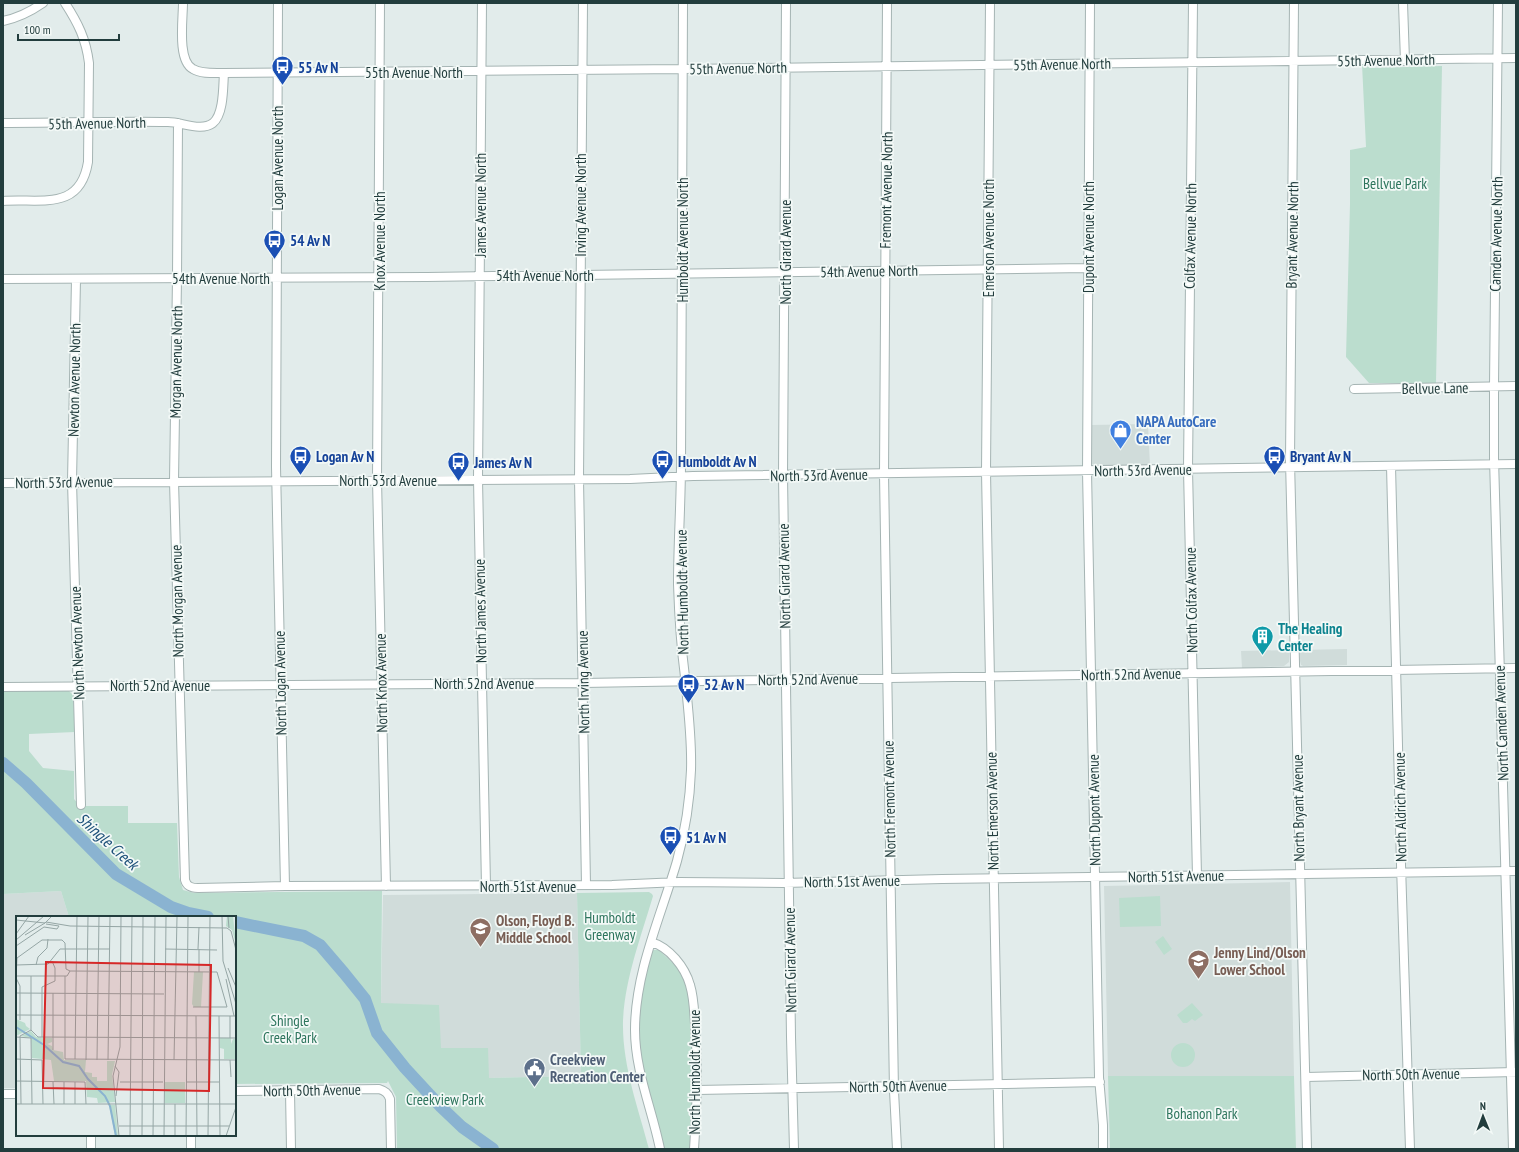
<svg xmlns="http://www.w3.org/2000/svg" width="1519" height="1152" font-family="'PT Sans Narrow',sans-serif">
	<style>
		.built { fill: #d0dcda }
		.green { fill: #bbddce }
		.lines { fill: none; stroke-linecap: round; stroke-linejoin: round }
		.river { stroke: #8ab3d1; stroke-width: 12 }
		.minor-casing { stroke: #a5b4b3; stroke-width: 10 }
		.minor { stroke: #fff; stroke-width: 8 }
		.labels { text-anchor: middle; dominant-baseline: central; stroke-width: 3.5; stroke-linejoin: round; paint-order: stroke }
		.street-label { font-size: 15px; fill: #223d3d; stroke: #f3f9f7 }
		.transit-label { font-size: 15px; font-weight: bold; fill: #164399; stroke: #f3f9f7; text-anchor: start }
		.park-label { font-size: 15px; fill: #2c745c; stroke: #f3f9f7 }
		.shop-label { font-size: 15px; font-weight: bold; fill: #366cbe; stroke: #f3f9f7; text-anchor: start }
		.culture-label { font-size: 15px; font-weight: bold; fill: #0d838f; stroke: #f3f9f7; text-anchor: start }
		.education-label { font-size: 15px; font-weight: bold; fill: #785e54; stroke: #f3f9f7; text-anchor: start }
		.service-label { font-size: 15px; font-weight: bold; fill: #4e5e75; stroke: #f3f9f7; text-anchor: start }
		.water-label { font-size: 16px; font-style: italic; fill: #1c5079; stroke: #f3f9f7 }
		.inset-river { fill: none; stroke: #8ab3d1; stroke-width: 2 }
		.inset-road { fill: none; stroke: #95a6a5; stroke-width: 1 }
		.view { fill: #d62828; fill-opacity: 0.15; stroke: #d62828; stroke-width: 2 }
		.inset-edge { fill: none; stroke: #223d3d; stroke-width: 2 }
	</style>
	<rect width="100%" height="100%" fill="#e2eceb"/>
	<path class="built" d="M1148,424l2,42 -52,1 -6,-3 -1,-39z
		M1347,649v16l-44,1 -2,-1 -1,-4v-11z
		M1289,650v12l-5,4 -42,2 -1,-17z
		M1290,882l4,194h-186l-4,-190z
		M61,891l8,26h-52v171h-14v-194z
		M577,893l4,183 -93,2v-30h-47l-60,-45 2,-108z"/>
	<path class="green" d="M1362,64l9,4 71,-2 -6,317h-67l-23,-26 4,-153v-54l16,-3z
		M3,690l66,1 4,4 2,37 -46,2v17l14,17 31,3v28l6,7h48v17h49l2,54 4,13 11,3 188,-2 -1,112 58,2 2,43h47l1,30 92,-2 -4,-183 72,-1 3,2 1,2c-12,41 -28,82 -30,125 -1,44 15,86 26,128h-252l-1,-52 -8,-16 -1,2 -152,1v-167h-166l-8,-26 -58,3z
		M1160,896l1,30 -41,1 -1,-29z
		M1163,936l9,13 -8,6 -9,-13z
		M652,950h7l21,20 9,24 5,69 -4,86h-26c-6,-27 -16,-53 -22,-80 -9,-41 -2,-80 10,-119z
		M1192,1003l11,12 -8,6 -3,-2 -5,4h-4l-6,-8z
		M1171 1055a12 12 0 1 1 24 0a12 12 0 1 1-24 0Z
		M1108,1076h186l2,73h-186z"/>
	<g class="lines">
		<path class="river" d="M3,763l23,20 90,91 55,33 17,6 20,4
			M235,922l69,14 16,9 24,28 21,26 12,34 28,35 36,39 21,20 31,22"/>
		<defs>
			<path id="minor" d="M183,3c0,16 -6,58 10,66 8,5 21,4 31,4
				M278,3l-2,464 9,419
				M380,3l-3,476 9,407
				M482,3l-4,476 8,407
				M583,3l-4,476 7,406
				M786,3l-3,472 8,562 3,112
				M887,3l-3,471 10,617 3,58
				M990,3l-4,469 13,677
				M1090,3l-3,468 12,606 4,48v24
				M1193,3l-5,466 9,407
				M1294,3l-4,458 17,688
				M1403,3l2,58
				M1498,3l-4,383v72l19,691
				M3,21c15,-3 27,-9 40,-18
				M3,123c55,0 110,-2 165,-1 14,0 33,10 45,1 11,-9 10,-37 11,-50l459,-4 833,-11
				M178,123l-1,155 -3,203 11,399c2,7 7,8 13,8l87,-2 327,-1 67,-3 105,1 158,-4 574,-8
				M3,201c37,-3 77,11 85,-39l1,-99c-3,-24 -11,-40 -24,-60
				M3,279l424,-2 660,-9
				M76,279l-4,202 9,324
				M1354,389l162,-3
				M1391,466l10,399 9,284
				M3,483l627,-4 63,-3 823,-12
				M3,687l580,-4 933,-15
				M651,942c18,5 34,25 39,43 4,13 4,26 5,39 3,42 2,83 -1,125
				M1306,1077l209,-5
				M697,1090l403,-8
				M235,1091l144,-2c6,2 9,4 11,10l1,50
				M290,1091l1,58
				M3,1094h14
				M91,1135v14
				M191,1135v14
				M660,1149c-8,-40 -25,-78 -25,-119 0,-58 26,-114 42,-169 8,-29 13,-61 14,-91 1,-32 -3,-62 -6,-93 -4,-31 -6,-62 -7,-93 0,-40 3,-81 3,-122 1,-153 1,-306 2,-459"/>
		</defs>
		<use href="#minor" class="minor-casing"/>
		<use href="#minor" class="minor"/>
	</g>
	<defs>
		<symbol id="bus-pin" viewBox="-11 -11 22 30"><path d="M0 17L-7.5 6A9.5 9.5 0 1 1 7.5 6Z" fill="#1a4fb4" stroke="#f3f9f7"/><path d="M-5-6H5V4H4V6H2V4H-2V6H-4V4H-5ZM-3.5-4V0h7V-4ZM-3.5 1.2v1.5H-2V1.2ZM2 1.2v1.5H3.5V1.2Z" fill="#fff"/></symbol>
		<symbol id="shop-pin" viewBox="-11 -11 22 30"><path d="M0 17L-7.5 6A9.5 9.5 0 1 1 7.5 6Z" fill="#3f7fe0" stroke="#f3f9f7"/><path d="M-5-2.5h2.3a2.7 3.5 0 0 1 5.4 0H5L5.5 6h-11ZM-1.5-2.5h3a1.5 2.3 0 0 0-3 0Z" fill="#fff"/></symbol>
		<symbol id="building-pin" viewBox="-11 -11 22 30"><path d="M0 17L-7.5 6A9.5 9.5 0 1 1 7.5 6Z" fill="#0f9aa8" stroke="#f3f9f7"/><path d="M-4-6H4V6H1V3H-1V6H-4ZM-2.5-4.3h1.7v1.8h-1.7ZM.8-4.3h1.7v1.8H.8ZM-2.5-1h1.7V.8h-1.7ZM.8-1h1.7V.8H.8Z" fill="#fff"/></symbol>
		<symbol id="school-pin" viewBox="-11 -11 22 30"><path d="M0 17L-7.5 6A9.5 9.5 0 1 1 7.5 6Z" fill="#8d6e63" stroke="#f3f9f7"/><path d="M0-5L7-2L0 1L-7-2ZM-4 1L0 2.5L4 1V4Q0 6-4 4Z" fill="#fff"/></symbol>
		<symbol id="civic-pin" viewBox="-11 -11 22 30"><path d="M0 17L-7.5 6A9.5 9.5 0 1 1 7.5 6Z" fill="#5c6f8a" stroke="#f3f9f7"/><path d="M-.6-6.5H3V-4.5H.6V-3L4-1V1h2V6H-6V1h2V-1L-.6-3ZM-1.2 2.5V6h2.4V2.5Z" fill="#fff"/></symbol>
	</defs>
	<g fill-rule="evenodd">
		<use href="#bus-pin" x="270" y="54" width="25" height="34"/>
		<use href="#bus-pin" x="262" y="228" width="25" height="34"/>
		<use href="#shop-pin" x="1108" y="418" width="25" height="34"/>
		<use href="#bus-pin" x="288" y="444" width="25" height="34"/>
		<use href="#bus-pin" x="1262" y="444" width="25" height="34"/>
		<use href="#bus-pin" x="650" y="448" width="25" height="34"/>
		<use href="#bus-pin" x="446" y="450" width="25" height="34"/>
		<use href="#building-pin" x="1250" y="624" width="25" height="34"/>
		<use href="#bus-pin" x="676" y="672" width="25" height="34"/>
		<use href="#bus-pin" x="658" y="824" width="25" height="34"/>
		<use href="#school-pin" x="468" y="916" width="25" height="34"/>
		<use href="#school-pin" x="1186" y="948" width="25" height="34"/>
		<use href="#civic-pin" x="522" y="1056" width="25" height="34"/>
	</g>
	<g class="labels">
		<g class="street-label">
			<text transform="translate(1386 60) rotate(-1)">55th Avenue North</text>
			<text transform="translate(1062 64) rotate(-1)">55th Avenue North</text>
			<text transform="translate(738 68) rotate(-1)">55th Avenue North</text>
			<text x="414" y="72">55th Avenue North</text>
			<text transform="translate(97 123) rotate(-1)">55th Avenue North</text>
			<text transform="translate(277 158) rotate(-90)">Logan Avenue North</text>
			<text transform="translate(886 190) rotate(-89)">Fremont Avenue North</text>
			<text transform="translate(480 205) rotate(-90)">James Avenue North</text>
			<text transform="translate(580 205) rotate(-90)">Irving Avenue North</text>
			<text transform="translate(1496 234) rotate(-89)">Camden Avenue North</text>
			<text transform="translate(1292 235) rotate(-89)">Bryant Avenue North</text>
			<text transform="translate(1190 236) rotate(-89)">Colfax Avenue North</text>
			<text transform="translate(1088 237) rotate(-90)">Dupont Avenue North</text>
			<text transform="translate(988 238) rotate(-90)">Emerson Avenue North</text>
			<text transform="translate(682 240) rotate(-90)">Humboldt Avenue North</text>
			<text transform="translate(379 241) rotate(-90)">Knox Avenue North</text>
			<text transform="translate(785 252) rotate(-90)">North Girard Avenue</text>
			<text transform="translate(869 271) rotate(-1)">54th Avenue North</text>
			<text x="545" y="275">54th Avenue North</text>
			<text x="221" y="278">54th Avenue North</text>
			<text transform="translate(176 362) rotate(-89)">Morgan Avenue North</text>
			<text transform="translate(74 380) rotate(-89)">Newton Avenue North</text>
			<text transform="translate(1435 388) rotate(-1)">Bellvue Lane</text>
			<text transform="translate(1143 470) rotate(-1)">North 53rd Avenue</text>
			<text transform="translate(819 475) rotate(-1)">North 53rd Avenue</text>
			<text x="388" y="480">North 53rd Avenue</text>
			<text transform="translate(64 482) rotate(-1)">North 53rd Avenue</text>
			<text transform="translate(784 576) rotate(-91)">North Girard Avenue</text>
			<text transform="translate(682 592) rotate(-91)">North Humboldt Avenue</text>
			<text transform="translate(1191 600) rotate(-91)">North Colfax Avenue</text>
			<text transform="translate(177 601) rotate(-91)">North Morgan Avenue</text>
			<text transform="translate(480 611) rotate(-91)">North James Avenue</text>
			<text transform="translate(77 643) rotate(-92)">North Newton Avenue</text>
			<text transform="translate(1131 674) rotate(-1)">North 52nd Avenue</text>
			<text transform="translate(808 679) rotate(-1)">North 52nd Avenue</text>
			<text transform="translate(583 682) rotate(-91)">North Irving Avenue</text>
			<text transform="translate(280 683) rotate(-91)">North Logan Avenue</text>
			<text transform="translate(381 683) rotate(-91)">North Knox Avenue</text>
			<text x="484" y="683">North 52nd Avenue</text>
			<text x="160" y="685">North 52nd Avenue</text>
			<text transform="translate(1501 723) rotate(-92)">North Camden Avenue</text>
			<text transform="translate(889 799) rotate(-91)">North Fremont Avenue</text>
			<text transform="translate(1400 807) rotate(-91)">North Aldrich Avenue</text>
			<text transform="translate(1298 808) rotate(-91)">North Bryant Avenue</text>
			<text transform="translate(1094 810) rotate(-91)">North Dupont Avenue</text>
			<text transform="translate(992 811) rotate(-91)">North Emerson Avenue</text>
			<text transform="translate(1176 876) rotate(-1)">North 51st Avenue</text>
			<text transform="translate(852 881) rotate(-1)">North 51st Avenue</text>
			<text x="528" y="886">North 51st Avenue</text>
			<text transform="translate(790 960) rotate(-91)">North Girard Avenue</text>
			<text transform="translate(694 1072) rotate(-90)">North Humboldt Avenue</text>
			<text transform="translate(1411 1074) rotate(-1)">North 50th Avenue</text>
			<text transform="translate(898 1086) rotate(-1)">North 50th Avenue</text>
			<text transform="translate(312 1090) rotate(-1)">North 50th Avenue</text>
		</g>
		<g class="transit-label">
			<text x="298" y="67">55 Av N</text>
			<text x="290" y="240">54 Av N</text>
			<text x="316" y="456">Logan Av N</text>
			<text x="1290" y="456">Bryant Av N</text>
			<text x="678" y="461">Humboldt Av N</text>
			<text x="474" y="462">James Av N</text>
			<text x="704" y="684">52 Av N</text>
			<text x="686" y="837">51 Av N</text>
		</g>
		<g class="park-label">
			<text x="1395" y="183">Bellvue Park</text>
			<text x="610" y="917">Humboldt<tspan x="610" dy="17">Greenway</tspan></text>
			<text x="290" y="1020">Shingle<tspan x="290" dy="17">Creek Park</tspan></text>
			<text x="445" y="1099">Creekview Park</text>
			<text x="1202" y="1113">Bohanon Park</text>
		</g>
		<g class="shop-label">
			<text x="1136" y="421">NAPA AutoCare<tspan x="1136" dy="17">Center</tspan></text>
		</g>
		<g class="culture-label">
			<text x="1278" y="628">The Healing<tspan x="1278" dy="17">Center</tspan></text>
		</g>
		<g class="education-label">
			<text x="496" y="920">Olson, Floyd B.<tspan x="496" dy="17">Middle School</tspan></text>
			<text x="1214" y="952">Jenny Lind/Olson<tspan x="1214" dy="17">Lower School</tspan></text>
		</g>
		<g class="service-label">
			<text x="550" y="1059">Creekview<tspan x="550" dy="17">Recreation Center</tspan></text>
		</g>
		<g class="water-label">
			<text transform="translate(108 841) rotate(42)">Shingle Creek</text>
		</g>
	</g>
	<g transform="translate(16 916)">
		<rect width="220" height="220" fill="#e2eceb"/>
		<path d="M211,0h6l3,28 -4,-14 -6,-4zM178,56h9l-2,35h-7l-2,-3zM0,103l9,4 1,3 4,3 -14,7zM15,115l5,6 16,1v4l-5,2 5,2 1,4 10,2 1,8h22l-1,12 7,1v4h5v4h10v-20h8l-3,14 3,27 -17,1 -1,-5 -10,-1 -1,-16h-32l-3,-21 -19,-2 -1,-20 -10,-2zM204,122h11v6l2,-5h3v20h-12v-10l-4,-1zM148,166h21v21h-20zM93,189h6l3,31h-3z" fill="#bbddce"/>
		<path class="inset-river" d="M0,111l28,18 19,17 16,4 9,13 17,17 5,10M94,190l6,30"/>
		<path class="inset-road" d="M206,0l1,45 13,43M212,0l1,12M0,4l29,3 7,-7M30,6l24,4 157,2 4,3 5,19M30,8l13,2M0,18l13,-18M9,19l20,-12M0,24l28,-24M0,30l28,-19 13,2 2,-3M149,33l52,1M182,33l1,-22M0,49l32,-1 12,-15h50M20,49l2,-8 9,-9 1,-9M212,52l8,19M183,56v-23M0,60h51l3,-5 147,1 10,35h-34M49,60v83l171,1M210,63l8,37M0,77l148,1M0,99l220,1M180,100l1,120M203,100l1,120M214,100v22M4,104v-34l-4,-8 1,-20 25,-18h20l3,3 1,26 4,2M15,114l7,7 198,1M15,114v-54M0,121l15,1 1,66M26,121v-50l13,-6v-13l-3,-7M37,134v-57M0,143l26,1 1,44M59,143l2,-143M70,144l2,-144M81,144l2,-144M92,144l2,-144M158,144l3,-143M214,144l1,17M99,150l4,6 -3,24M0,165l69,1 1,22M37,166l1,22M48,166v22M59,166v22M104,166h43M170,166h33M0,188h220M5,188l-1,-68 11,-6M159,188v32M103,210h110M103,220l-6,-60 7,-29 1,-131M114,220l2,-220M126,220l1,-220M137,220l2,-220M148,220l2,-220M170,220l2,-220M192,220l2,-220M210,220l10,-29"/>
		<path class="view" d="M30,46l165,3 -2,126 -166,-3z"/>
		<rect width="220" height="220" class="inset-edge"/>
	</g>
	<rect width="1519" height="1152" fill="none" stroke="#223d3d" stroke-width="8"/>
	<g transform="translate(1483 1116) rotate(359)" stroke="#f3f9f7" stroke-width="3" paint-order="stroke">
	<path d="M0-3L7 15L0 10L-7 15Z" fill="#223d3d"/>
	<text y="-6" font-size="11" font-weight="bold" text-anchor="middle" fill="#223d3d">N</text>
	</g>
	<path d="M18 34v6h101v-6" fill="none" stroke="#223d3d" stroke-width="2"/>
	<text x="24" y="34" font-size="12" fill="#223d3d" stroke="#f3f9f7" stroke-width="3" paint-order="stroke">100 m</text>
</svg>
